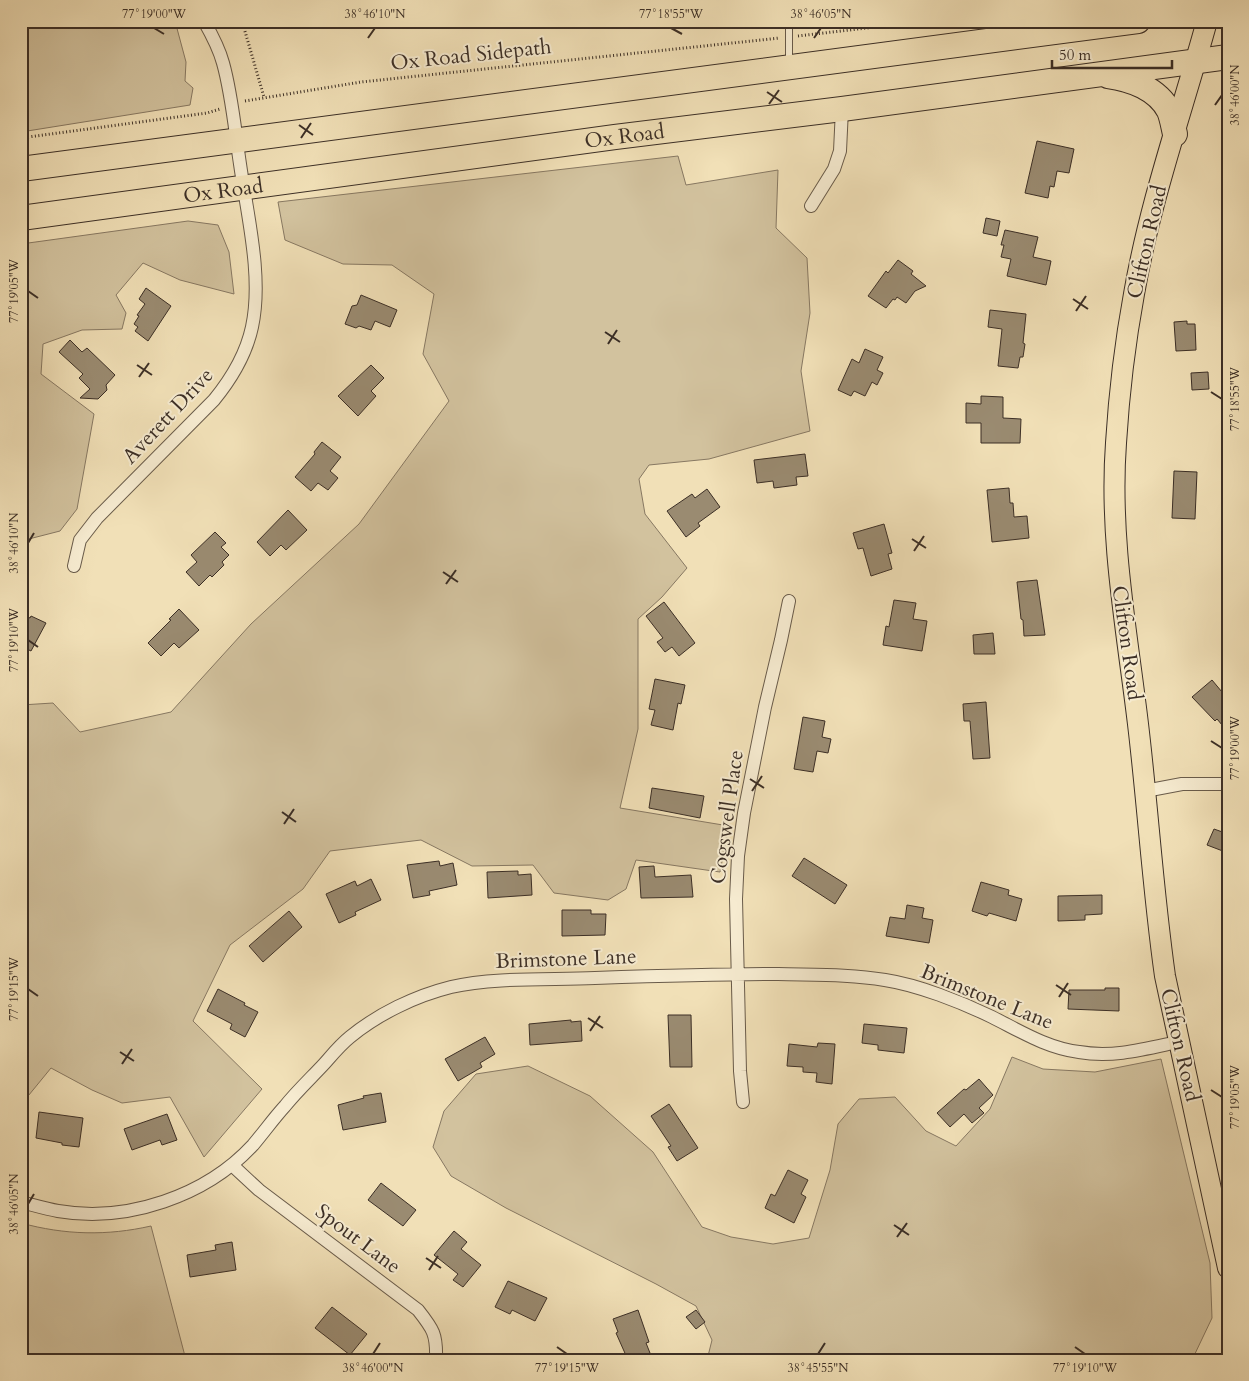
<svg xmlns="http://www.w3.org/2000/svg" width="1249" height="1381" font-family="Cardo,serif">
	<style>
		.green { fill: #d2c29e; stroke: #877862 }
		.building { fill: #9a8b71; stroke: #3c2f26 }
		.lines { fill: none; stroke-linecap: round; stroke-linejoin: round }
		.lane-casing { stroke: #695b4a; stroke-width: 8 }
		.street-casing { stroke: #695b4a; stroke-width: 14 }
		.primary-casing { stroke: #3c2f26; stroke-width: 22 }
		.highway-casing { stroke: #3c2f26; stroke-width: 26 }
		.path { stroke: #3c2f26; stroke-width: 3; stroke-dasharray: 1 2.5; stroke-linecap: butt }
		.lane { stroke: #f6ebd0; stroke-width: 6 }
		.street { stroke: #f6ebd0; stroke-width: 12 }
		.primary { stroke: #f1e0b7; stroke-width: 20 }
		.highway { stroke: #f1e0b7; stroke-width: 24 }
		.ticks { fill: none; stroke: #3c2f26; stroke-width: 2 }
		.labels { text-anchor: middle; dominant-baseline: central; stroke-width: 4; stroke-linejoin: round; paint-order: stroke }
		.street-label { font-size: 21px; fill: #3c2f26; stroke: #f6ebd0 }
		.neatline { fill: none; stroke: #3c2f26; stroke-width: 2 }
		.ticks-label { font-size: 12px; text-anchor: middle; fill: #3c2f26 }
	</style>
	<rect width="100%" height="100%" fill="#f1e0b7"/>
	<filter id="stains"><feTurbulence type="fractalNoise" baseFrequency=".004" numOctaves="4"/><feColorMatrix values="0 0 0 0 .2 0 0 0 0 .09 0 0 0 0 .02 0 0 0 .5 -.17"/></filter>
	<radialGradient id="worn" r=".72"><stop offset=".6" stop-color="#630" stop-opacity="0"/><stop offset="1" stop-color="#630" stop-opacity=".3"/></radialGradient>
	<path class="green" d="M21,21h154l11,41 -1,19 8,7 -3,17 -169,27z
		M678,156l8,29 92,-15 -2,58 31,30 3,55 -9,58 9,60 -101,28 -60,6 -10,14 6,35 42,54 -25,29 -24,22v110l-18,79 109,18 -9,46 -84,-12 -10,29 -18,11 -54,-7 -21,-28 -61,1 -51,-26 -91,11 -27,38 -73,56 -37,76 69,68 -58,68 -34,-60 -48,6 -30,-13 -41,-22 -27,33 -3,15v-186l5,-14 -5,-4v-207l32,-2 27,29 91,-20 80,-88 108,-100 90,-123 -26,-47 11,-60 -42,-29 -49,-1 -58,-24 -7,-38z
		M188,221l30,4 11,27 5,42 -54,-14 -37,-17 -27,32 10,18 -4,16 -40,1 -39,14 -2,30 53,40 -17,95 -17,22 -39,10v-297z
		M1012,1057l31,12 52,3 66,-13 49,204 2,55 -20,42h-485l5,-20 -16,-34 -40,-22 -150,-76 -55,-32 -18,-29 11,-36 32,-37 52,-8 62,30 63,56 49,75 29,10 42,7 36,-6 21,-68 8,-46 21,-25 36,-2 31,34 30,15 34,-37z
		M21,1223c44,12 86,13 130,3l35,134h-165z"/>
	<path class="building" d="M1037,141l37,8 -5,24 -12,-2 -3,16 -4,-1 -2,12 -23,-5z
		M986,218l14,3 -3,15 -14,-3z
		M1005,230l33,7 -5,20 18,4 -5,24 -39,-9 4,-17 -10,-2 3,-12h-3z
		M898,260l15,11 -2,3 15,12 -11,5 -9,12 -9,-6 -2,3 -2,-1 -7,9 -18,-12 18,-25 2,2z
		M146,288l25,18 -23,35 -13,-10 3,-4 -4,-3 5,-8 -2,-1 8,-11 -6,-5z
		M361,295l36,15 -7,17 -15,-6 -4,9 -12,-4 -3,2 -11,-4 7,-18 5,-1z
		M990,310l36,4 -3,29 2,1 -2,13h-3l-2,11 -20,-2 4,-37 -14,-2z
		M1187,321v3h8l1,26 -20,1 -2,-29z
		M70,340l12,12 5,-4 28,27 -9,10 1,5 -9,9 -18,-1 10,-9 -11,-11 4,-4 -24,-22z
		M865,349l18,8 -6,13 6,3 -6,12 -5,-3 -7,14 -11,-5 -3,5 -13,-6 14,-31 7,4z
		M371,365l13,13 -13,13 5,5 -18,20 -20,-20z
		M1208,372l1,17 -17,1 -1,-17z
		M981,396l22,1v21l18,1 -1,24h-39v-20h-15v-20l15,1z
		M322,442l19,15 -11,14 8,7 -10,12 -10,-7 -7,8 -16,-14 20,-23 -1,-2z
		M805,454l3,22 -12,1 1,8 -23,3 -1,-7 -16,2 -3,-23z
		M1174,471l23,1 -2,47 -23,-1z
		M1009,488l1,15h3l1,14 13,-1 2,22 -37,4 -5,-52z
		M707,489l13,18 -22,16 2,3 -14,11 -19,-26 25,-17 3,4z
		M288,510l19,20 -21,20 -5,-5 -11,11 -13,-14z
		M884,524l8,29 -4,1 4,15 -21,7 -8,-28 -5,1 -5,-16z
		M215,532l11,11 -5,4 8,8 -7,7 2,3 -12,12 -2,-2 -11,11 -13,-14 11,-10 -6,-7z
		M1037,580l8,55 -21,1 -1,-16 -2,-1 -4,-37z
		M894,600l22,3 -3,16 14,2 -5,30 -39,-6 3,-19 3,1z
		M664,602l31,41 -16,13 -7,-9 -7,5 -8,-10 6,-4 -17,-22z
		M179,609l20,21 -20,18 -5,-5 -13,13 -13,-13 23,-23 -2,-1z
		M21,614l9,4 1,-2 15,7 -15,28 -10,-5z
		M993,633l2,21h-21l-1,-19z
		M655,679l30,6 -4,19 -3,-1 -5,27 -22,-5 4,-15 -6,-1z
		M1212,680l10,12 6,-5v45l-11,-13 -2,2 -23,-24z
		M986,702l4,56 -17,1 -3,-38h-6l-1,-17z
		M803,717l22,4 -3,16 9,2 -3,14 -11,-2 -4,21 -19,-3z
		M652,788l52,8 -4,22 -51,-10z
		M1214,829l14,5v19l-21,-8z
		M804,858l43,27 -12,19 -43,-28z
		M439,861l1,5 13,-3 4,22 -28,6 1,4 -17,3 -6,-33z
		M654,866l1,11 36,-2 2,22 -52,1 -2,-31z
		M518,871v4l13,-1 1,21 -44,3 -1,-26z
		M371,879l10,21 -26,12 1,3 -17,8 -13,-29 29,-13 2,5z
		M981,882l28,8 -1,5 14,4 -6,22 -27,-8 -2,3 -15,-5z
		M1102,895v19l-17,1v5l-27,1v-25z
		M907,905l17,3 -2,10 11,2 -4,23 -43,-7 4,-19 15,2z
		M562,910h29v4h15l-1,21 -43,1z
		M289,911l13,16 -39,35 -14,-16z
		M1105,988h14v23l-51,-2 1,-19h36z
		M218,989l27,14 -1,2 14,7 -13,25 -15,-8 2,-5 -25,-13z
		M668,1015h23l1,52h-22z
		M571,1020v2l10,-1 1,20 -52,4 -1,-21z
		M864,1024l43,4 -3,25 -26,-3v-5l-16,-2z
		M485,1037l10,17 -15,9 2,4 -24,14 -13,-22z
		M818,1043l17,1 -3,40 -16,-2 1,-9 -14,-1v-5l-16,-1 2,-22 28,3z
		M979,1079l14,16 -14,13 5,5 -12,10 -8,-9 -14,13 -13,-14 27,-24 2,1z
		M381,1093l5,29 -43,8 -5,-25 26,-7 -1,-2z
		M669,1104l29,44 -21,13 -9,-14 3,-1 -20,-30z
		M39,1112l44,6 -4,29 -17,-2v-2l-26,-5z
		M167,1114l10,26 -15,5 -2,-5 -28,10 -8,-21z
		M788,1170l20,10 -7,14 5,3 -12,26 -29,-15 6,-14 4,2z
		M381,1183l35,27 -13,16 -35,-26z
		M454,1231l13,11 -6,7 20,16 -18,22 -10,-7 5,-6 -24,-19z
		M232,1242l4,28 -46,7 -3,-22 29,-5 -1,-5z
		M508,1281l39,17 -12,23 -23,-11 -2,4 -15,-7z
		M332,1307l35,27 -17,21 -35,-27z
		M638,1310l11,32 -3,1 4,10 -22,7 -12,-27 2,-1 -5,-13z
		M696,1310l9,12 -9,7 -10,-12z"/>
	<g class="lines">
		<defs>
			<path id="lane" d="M789,62v-36l1,-5"/>
			<path id="street" d="M811,206l23,-37 6,-18 2,-42
				M74,566l6,-26 17,-22 117,-118c18,-22 32,-45 38,-73 11,-50 -5,-113 -12,-163 -5,-33 -8,-69 -17,-101 -4,-15 -11,-28 -19,-42
				M1145,791l37,-7h46
				M743,1102l-3,-31 -4,-172 2,-43 6,-43 21,-106 16,-67 8,-39
				M232,1165l27,25 159,120c15,19 19,24 18,50
				M21,1202c12,3 25,7 37,9 69,12 148,-15 195,-66 11,-13 21,-27 32,-39 12,-15 26,-28 39,-42 8,-9 16,-19 26,-27 28,-23 65,-41 101,-50 43,-10 99,-7 144,-9 61,-2 122,-4 183,-4 36,1 72,0 107,6 33,5 76,22 107,37 28,14 55,31 87,35 34,6 66,-3 99,-10"/>
			<path id="primary" d="M1207,21c-25,91 -57,180 -73,273 -9,49 -15,100 -18,149 -7,95 11,188 22,281 10,84 15,168 27,252l63,292"/>
			<g id="highway">
				<path d="M1108,76c23,3 50,13 61,35 3,7 4,15 6,23"/>
				<path d="M21,169l1117,-148"/>
				<path id="s1" d="M21,218l594,-81 227,-28 386,-52"/>
			</g>
		</defs>
		<use href="#lane" class="lane-casing"/>
		<use href="#street" class="street-casing"/>
		<use href="#primary" class="primary-casing"/>
		<use href="#highway" class="highway-casing"/>
		<path class="path" d="M242,21l22,76
			M798,36l129,-15
			M245,101l116,-19 419,-44
			M21,138l186,-25 13,-4"/>
		<use href="#lane" class="lane"/>
		<use href="#street" class="street"/>
		<use href="#primary" class="primary"/>
		<use href="#highway" class="highway"/>
	</g>
	<path class="ticks" d="M154,28l10,6M671,28l11,6M368,38l7,-10M814,38l7,-10M767,92l15,10M769,104l10,-14M1215,105l7,-10M299,125l14,10M301,138l10,-15M28,291l10,7M1073,299l15,10M1076,311l10,-15M605,332l15,10M608,344l9,-14M137,365l15,10M139,377l10,-14M1211,392l11,7M912,539l14,9M28,543l6,-10M914,551l10,-15M443,572l15,10M446,584l10,-14M28,640l10,7M1211,741l11,7M750,779l14,9M752,791l10,-15M282,812l14,10M284,824l10,-15M1056,985l15,10M28,989l10,7M1059,997l9,-14M588,1018l15,10M590,1031l10,-15M120,1052l14,9M122,1064l10,-15M1211,1090l11,7M28,1204l6,-10M894,1225l15,10M897,1237l10,-14M426,1258l15,10M429,1270l9,-14M557,1347l10,7M1075,1347l10,7M373,1354l7,-11M818,1354l7,-11"/>
	<g class="labels">
		<g class="street-label">
			<text transform="translate(471 55) rotate(-6)">Ox Road Sidepath</text>
			<text stroke="none"><textPath href="#s1" startOffset="609">Ox Road</textPath></text>
			<text stroke="none"><textPath href="#s1" startOffset="204">Ox Road</textPath></text>
			<text transform="translate(1147 242) rotate(-77)">Clifton Road</text>
			<text transform="translate(168 416) rotate(-47)">Averett Drive</text>
			<text transform="translate(1127 643) rotate(82)">Clifton Road</text>
			<text transform="translate(727 817) rotate(-82)">Cogswell Place</text>
			<text transform="translate(566 959) rotate(-2)">Brimstone Lane</text>
			<text transform="translate(987 997) rotate(22)">Brimstone Lane</text>
			<text transform="translate(1180 1045) rotate(77)">Clifton Road</text>
			<text transform="translate(358 1239) rotate(37)">Spout Lane</text>
		</g>
	</g>
	<rect width="1249" height="1381" fill="none" stroke="#f1e0b7" stroke-width="55"/>
	<path d="M1052 60v8h120v-8" fill="none" stroke="#3c2f26" stroke-width="2.5"/>
	<text x="1059" y="60" font-size="15" fill="#3c2f26" stroke="#f6ebd0" stroke-width="4" paint-order="stroke">50 m</text>
	<rect x="28" y="28" width="1194" height="1326" class="neatline"/>
	<g class="ticks-label">
		<text x="154" y="18">77°19'00"W</text>
		<text x="375" y="18">38°46'10"N</text>
		<text x="671" y="18">77°18'55"W</text>
		<text x="821" y="18">38°46'05"N</text>
		<text transform="translate(1235 95) rotate(-90)" y="4">38°46'00"N</text>
		<text transform="translate(14 291) rotate(-90)" y="4">77°19'05"W</text>
		<text transform="translate(1235 399) rotate(-90)" y="4">77°18'55"W</text>
		<text transform="translate(14 543) rotate(-90)" y="4">38°46'10"N</text>
		<text transform="translate(14 640) rotate(-90)" y="4">77°19'10"W</text>
		<text transform="translate(1235 748) rotate(-90)" y="4">77°19'00"W</text>
		<text transform="translate(14 989) rotate(-90)" y="4">77°19'15"W</text>
		<text transform="translate(1235 1097) rotate(-90)" y="4">77°19'05"W</text>
		<text transform="translate(14 1204) rotate(-90)" y="4">38°46'05"N</text>
		<text x="373" y="1372">38°46'00"N</text>
		<text x="567" y="1372">77°19'15"W</text>
		<text x="818" y="1372">38°45'55"N</text>
		<text x="1085" y="1372">77°19'10"W</text>
	</g>
	<rect width="100%" height="100%" filter="url(#stains)"/>
	<rect width="100%" height="100%" fill="url(#worn)"/>
</svg>
